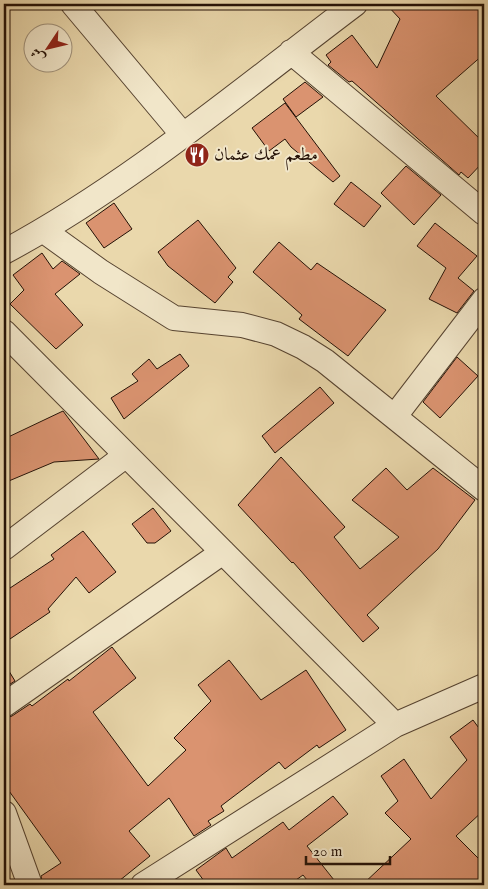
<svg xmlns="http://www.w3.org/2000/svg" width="488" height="889" font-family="'IM FELL English',Amiri,serif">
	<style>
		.building { fill: #da9370; stroke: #241106 }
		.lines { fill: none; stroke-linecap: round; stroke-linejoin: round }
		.minor-casing { stroke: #564330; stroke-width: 26 }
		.minor { stroke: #f1e6c9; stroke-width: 24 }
		.labels { text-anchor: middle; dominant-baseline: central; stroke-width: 4; stroke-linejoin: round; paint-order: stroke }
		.poi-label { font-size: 18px; fill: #241106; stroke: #f1e6c9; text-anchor: start }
	</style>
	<rect width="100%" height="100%" fill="#ead8ac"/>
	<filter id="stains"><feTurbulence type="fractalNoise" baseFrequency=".004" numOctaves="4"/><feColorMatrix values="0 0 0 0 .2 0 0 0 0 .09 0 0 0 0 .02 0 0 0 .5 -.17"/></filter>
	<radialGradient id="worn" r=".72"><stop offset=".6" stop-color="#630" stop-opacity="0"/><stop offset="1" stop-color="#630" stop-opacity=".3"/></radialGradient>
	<path class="building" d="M386,4h98v50l-48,42 48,47v18l-16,17 -7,-6 -2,3 -34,-30 -73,-64 -3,1 -21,-17 3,-3 -5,-7 26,-20 25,33 23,-49z
		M305,82l18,15 -27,20 -13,-18z
		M285,103l55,73 -7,6 -42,-35 -6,-8 -16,12 -17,-23z
		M406,166l35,29 -27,30 -33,-32z
		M351,182l30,24 -17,21 -30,-23z
		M114,203l18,26 -28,19 -18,-25z
		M198,220l38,48 -8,9 5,5 -18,21 -47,-37 -10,-14z
		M435,223l42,33 -19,22 16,13 -17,22 -28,-14 17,-31 -29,-22z
		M279,242l32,28 6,-7 69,47 -38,46 -49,-37 3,-4 -49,-43z
		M42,253l11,16 9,-8 18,13 -25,20 28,31 -27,24 -46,-45 14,-14 -11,-15z
		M180,354l9,12 -65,53 -13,-21 27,-17 -6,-7 17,-15 8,10z
		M457,357l21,19 -38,42 -17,-16z
		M320,387l14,16 -59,50 -13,-17z
		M63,411l36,48 -45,3 -50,21v-44z
		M281,457l64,70 -11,10 26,32 39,-32 -47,-37 34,-32 21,22 26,-22 42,32 -37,49 -71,66 12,13 -16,14 -70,-80 -1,1 -54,-58z
		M153,508l18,23 -16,12h-8l-15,-19z
		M83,531l33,41 -27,21 -13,-16 -28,32 2,3 -46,31v-51l50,-33 -3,-4z
		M112,647l24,31 -43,34 55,74 38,-36 -12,-12 37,-37 -13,-16 31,-25 32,40 45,-30 40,60 -27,18 -2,-3 -32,24 -6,-7 -58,44 3,5 -16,10 3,4 -17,11 -25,-38 -40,33 21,25 -36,29h-71l-2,-9 20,-13 -57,-79v-65l8,-3 18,-12 2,2 36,-27 1,2z
		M4,663l11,18 -11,7z
		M473,720l11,15v75l-28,26 28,28v21h-122l49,-46 -26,-26 13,-12 -17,-25 23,-17 27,40 36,-39 -17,-23z
		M333,796l15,18 -41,32 31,39h-27l-8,-10 -14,10h-82l-11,-15 30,-22 6,10 51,-36 6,8z"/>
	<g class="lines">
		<defs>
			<path id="minor" d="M73,4l110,131
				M291,52l193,161
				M44,231l57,41 73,46 68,7 34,9 27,13 22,14 159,128
				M4,252c125,-67 238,-163 351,-248
				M4,332l391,393
				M395,416l89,-116
				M4,548l121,-92
				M4,705l219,-153
				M4,813l26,72
				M143,885l252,-160 89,-39"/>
		</defs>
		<use href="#minor" class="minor-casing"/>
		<use href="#minor" class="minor"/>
	</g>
	<defs>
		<symbol id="restaurant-disc" viewBox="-11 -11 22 22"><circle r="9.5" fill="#8f2418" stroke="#f1e6c9"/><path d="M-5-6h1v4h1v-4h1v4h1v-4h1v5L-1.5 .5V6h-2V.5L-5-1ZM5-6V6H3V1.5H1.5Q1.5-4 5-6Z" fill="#fff"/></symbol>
	</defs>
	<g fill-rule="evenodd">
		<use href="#restaurant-disc" x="183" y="141" width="28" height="28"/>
	</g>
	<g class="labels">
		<g class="poi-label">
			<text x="214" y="155">مطعم عمك عثمان</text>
		</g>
	</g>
	<rect width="488" height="889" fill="none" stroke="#ead8ac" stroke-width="20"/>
	<rect x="5" y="5" width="478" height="879" fill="none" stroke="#241106" stroke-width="2.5"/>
	<rect x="10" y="10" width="468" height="869" fill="none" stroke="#241106"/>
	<g transform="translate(48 48) rotate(235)"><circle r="24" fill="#f1e6c9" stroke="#9f917b"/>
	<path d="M0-4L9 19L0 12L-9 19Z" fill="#8f2418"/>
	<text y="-8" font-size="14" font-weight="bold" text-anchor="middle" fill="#241106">ش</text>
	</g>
	<path d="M306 856v8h84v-8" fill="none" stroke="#241106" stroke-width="2.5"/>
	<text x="313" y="856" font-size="15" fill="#241106" stroke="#f1e6c9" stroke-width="4" paint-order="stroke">20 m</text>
	<rect width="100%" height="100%" filter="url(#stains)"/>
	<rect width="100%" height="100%" fill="url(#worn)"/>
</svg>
